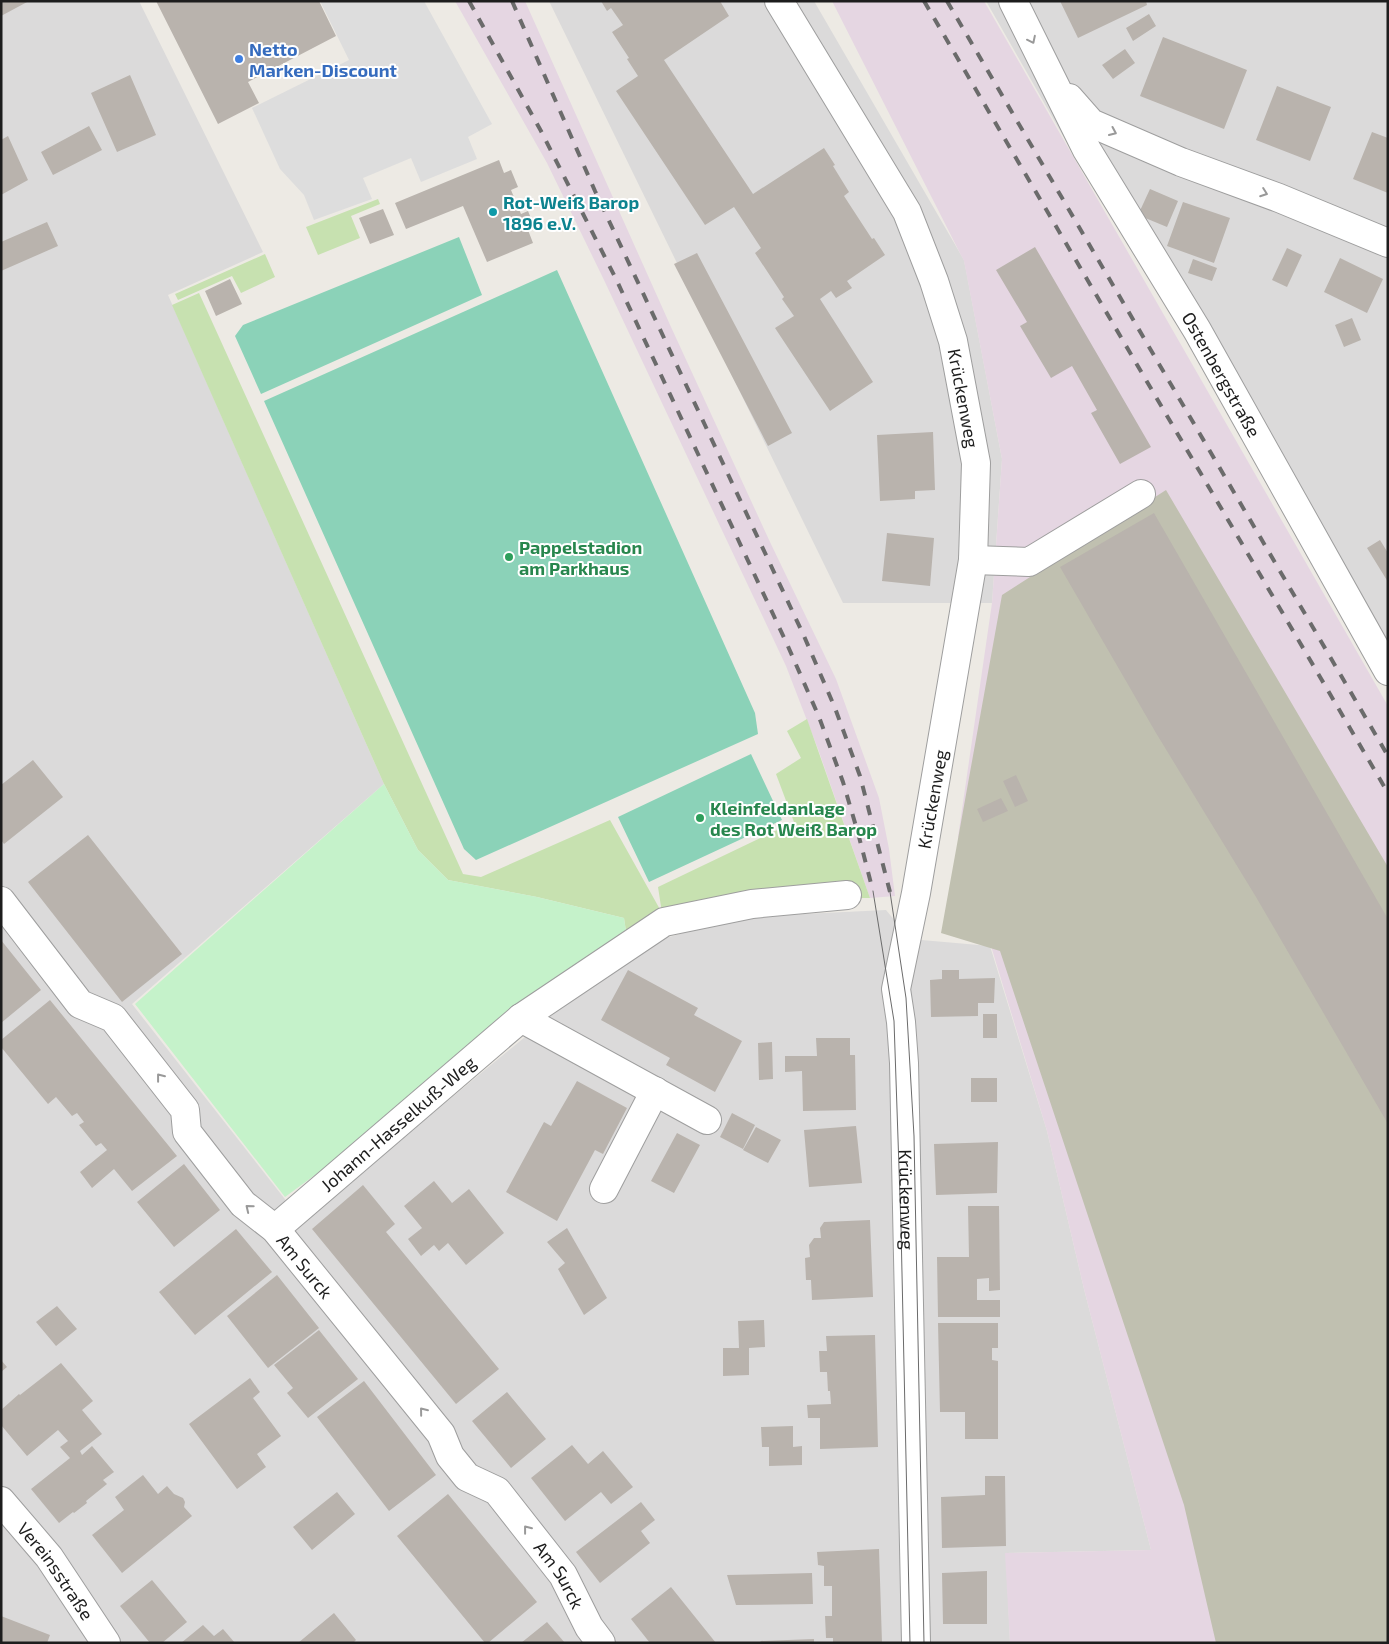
<svg xmlns="http://www.w3.org/2000/svg" width="1389" height="1644" font-family="'Exo 2',sans-serif">
	<style>
		.residential { fill: #dbdada }
		.industrial { fill: #e5d6e2 }
		.construction { fill: #c0c0b0 }
		.grass { fill: #c7e1b0 }
		.park { fill: #c5f2ca }
		.pitch { fill: #8bd2b8 }
		.parking { fill: #ddd }
		.building { fill: #b9b3ad }
		.lines { fill: none; stroke-linecap: round; stroke-linejoin: round }
		.minor-casing { stroke: #9e9e9e; stroke-width: 30 }
		.minor { stroke: #fff; stroke-width: 28 }
		.tram { stroke: #6b6b6b; stroke-width: 1 }
		.rail { stroke: #6b6b6b; stroke-width: 4; stroke-dasharray: 10 10; stroke-linecap: butt }
		.oneway { stroke: #999 }
		.shop-dot { fill: #3f7fe0; stroke: #fff; stroke-width: 2 }
		.culture-dot { fill: #0f9aa8; stroke: #fff; stroke-width: 2 }
		.leisure-dot { fill: #2e9e5b; stroke: #fff; stroke-width: 2 }
		.labels { text-anchor: middle; dominant-baseline: central; stroke-width: 4; stroke-linejoin: round; paint-order: stroke }
		.shop-label { font-size: 18px; font-weight: bold; fill: #366cbe; stroke: #fff; text-anchor: start }
		.culture-label { font-size: 18px; font-weight: bold; fill: #0d838f; stroke: #fff; text-anchor: start }
		.street-label { font-size: 18px; fill: #1d1d1d; stroke: #fff }
		.leisure-label { font-size: 18px; font-weight: bold; fill: #27864d; stroke: #fff; text-anchor: start }
	</style>
	<rect width="100%" height="100%" fill="#edeae4"/>
	<path class="residential" d="M1,1h138l124,251 -95,43 216,489 -252,220 170,217 332,-274 106,-30 146,-7 24,29 80,7 57,185 37,158 67,261 -145,3 4,90h-1009z
		M549,1h265l150,259 38,199 -10,144h-149z
		M986,1h402v652l-313,-496z"/>
	<path class="industrial" d="M455,1h70l146,326 99,215 66,137 43,119 10,51 6,47 -25,2 -52,-149 -32,-83 -182,-386 -57,-117z
		M832,1h152l404,705v937h-378l-5,-90 146,-3 -67,-261 -37,-158 -89,-294 34,-234 10,-144 -38,-198z"/>
	<path class="construction" d="M1166,490l222,377v776h-172l-32,-138 -184,-554 -59,-18 61,-338z"/>
	<path class="grass" d="M378,199l2,5 -29,12 9,22 -42,17 -12,-28z
		M265,254l10,23 -34,16 -9,-17 -54,24 -3,-6z
		M199,293l264,581 18,3 129,-57 52,93 -4,-26 136,-65 -18,-48 25,-16 -14,-27 20,-12 63,179h-57l-185,47 -4,-27 -87,-21 -89,-17 -30,-30 -34,-66 -212,-479z"/>
	<path class="park" d="M384,784l34,66 30,30 89,17 87,21 4,27 -343,252 -150,-193z"/>
	<path class="pitch" d="M459,237l23,58 -221,99 -26,-58 8,-11z
		M557,270l198,443 3,21 -282,126 -12,-11 -200,-448z
		M751,754l31,66 -133,62 -31,-65z"/>
	<path class="parking" d="M320,1h104l68,123 -24,13 9,22 -56,23 -10,-24 -48,20 9,21 -58,21 -10,-25 -24,-26 -28,-61 97,-48z"/>
	<path class="building" d="M1,1h28l-28,15z
		M156,1h163l17,35 -88,46 11,21 -41,21z
		M601,1h119l9,15 -65,44 89,134 71,-46 11,17 -2,1 16,26 -5,4 28,43 2,-1 11,17 -38,26 5,7 -16,10 -5,-7 -11,8 53,83 -43,29 -55,-83 19,-12 -12,-17 2,-2 -29,-44 6,-5 -27,-41 -29,18 -89,-134 22,-15 -11,-17 2,-1 -17,-26 11,-7 -12,-17 -4,3z
		M1060,1h86l1,4 -69,33z
		M1149,14l7,12 -23,15 -7,-13z
		M1163,37l84,33 -23,59 -84,-33z
		M1125,49l10,14 -22,16 -11,-14z
		M130,75l26,60 -39,17 -26,-59z
		M1277,86l54,21 -21,54 -54,-21z
		M89,126l13,24 -49,25 -12,-23z
		M1372,132l16,6v55l-35,-14z
		M8,136l20,44 -27,15v-55z
		M499,160l5,13 7,-3 7,17 -7,3 10,24 7,-3 7,17 -7,2 5,13 -46,19 -24,-56 -57,23 -11,-26z
		M1150,189l28,12 -11,26 -29,-12z
		M1183,202l47,16 -16,45 -47,-17z
		M383,209l11,26 -24,9 -11,-26z
		M47,222l11,24 -57,25v-29z
		M1035,247l116,200 -31,17 -29,-51 6,-3 -25,-44 -21,12 -31,-52 7,-4 -31,-52z
		M1287,248l15,7 -15,32 -15,-7z
		M697,253l95,180 -24,13 -94,-182z
		M1340,258l43,21 -16,34 -43,-21z
		M1193,259l24,9 -5,13 -24,-8z
		M230,279l12,25 -26,12 -11,-25z
		M1352,318l9,22 -17,7 -9,-22z
		M933,432l2,58 -20,1v8l-35,2 -3,-66z
		M1154,513l234,406v205l-132,-227 -100,-164 -96,-166z
		M887,533l47,5 -4,48 -48,-5z
		M1380,540l8,13v29l-21,-34z
		M33,760l30,37 -59,47 -3,-4v-55z
		M1016,775l12,26 -13,6 -12,-26z
		M1001,798l7,13 -25,11 -6,-13z
		M88,835l94,119 -60,48 -94,-120z
		M1,940l40,50 -40,33z
		M628,970l70,38 -4,7 48,26 -27,51 -49,-27 4,-7 -69,-38z
		M942,970h17v9l36,-1 -1,25h-16v13l-47,1 -1,-37 12,-1z
		M50,1000l127,156 -45,35 -18,-22 -22,19 -12,-16 27,-22 -6,-7 -5,3 -17,-21 5,-3 -7,-9 -5,3 -16,-19 -8,7 -47,-57v-7z
		M983,1014h14v24h-14z
		M816,1038h34v17h5l1,55 -53,1 -1,-40 -17,1v-16h32z
		M772,1042l1,37 -14,1 -1,-37z
		M971,1078h26v24h-26z
		M577,1081l50,27 -24,46 -8,-4 -38,71 -51,-29 38,-70 7,4z
		M732,1113l23,12 -12,24 -23,-12z
		M856,1126l6,57 -53,4 -5,-57z
		M756,1127l25,13 -13,23 -25,-13z
		M677,1133l23,12 -26,48 -23,-12z
		M998,1142l-1,51 -61,2 -2,-51z
		M184,1164l36,46 -46,37 -37,-45z
		M434,1181l18,22 17,-14 35,44 -38,32 -18,-22 -9,8 -5,-6 -13,11 -13,-17 14,-11 -18,-22z
		M363,1185l32,39 -9,8 113,137 -43,35 -144,-175z
		M968,1206h31l1,84 -11,1v-13l-12,1v21h23v17h-62l-1,-60h32z
		M870,1220l3,77 -61,3 -1,-20h-5l-1,-22 5,-1 -1,-12 5,-7h7l-1,-10 4,-6z
		M567,1228l40,70 -23,17 -26,-46 7,-6 -18,-21z
		M236,1229l36,43 -77,63 -36,-43z
		M277,1275l42,53 -51,40 -41,-52z
		M57,1306l20,23 -21,17 -20,-24z
		M764,1320l1,27 -16,1v27l-26,1v-28h16l-1,-27z
		M938,1323h60v25h-6v12l6,1v78h-33v-27h-25z
		M319,1330l39,49 -50,39 -21,-25 6,-5 -19,-23z
		M875,1335l3,112 -58,2v-31h-12l-1,-13 24,-1 -1,-13h-2l-1,-19h-7l-1,-21h8l-1,-15z
		M1,1360l6,7 -6,5z
		M61,1363l32,38 -11,9 20,24 -22,17 2,4 10,-9 22,26 -11,8 4,4 -21,17 1,2 -13,10 -1,-1 -14,11 -28,-34 39,-31 -10,-11 8,-6 -10,-11 -31,26 -26,-31v-15l18,-16 1,1z
		M250,1378l10,14 -7,6 28,38 -24,18 9,13 -29,22 -48,-65z
		M364,1381l72,94 -47,36 -72,-94z
		M507,1392l39,47 -35,29 -39,-47z
		M793,1426v21l9,-1v19l-33,1v-19h-7l-1,-20z
		M572,1445l16,19 15,-13 30,36 -22,17 -10,-12 -36,29 -34,-43z
		M143,1475l15,19 9,-8 7,8 9,4 2,4 -1,5 8,9 -70,57 -30,-38 32,-25 -9,-13z
		M985,1476h20l1,70 -64,2 -1,-51 44,-2z
		M337,1492l18,22 -43,36 -19,-23z
		M448,1494l89,108 -49,41h-3l-88,-107z
		M641,1502l14,18 -14,11 9,12 -50,40 -24,-31z
		M879,1549l3,94h-49v-5h-7l-1,-22h7v-30h-8v-20l-6,-1 -1,-13z
		M987,1571v53h-44l-1,-51z
		M812,1573l1,31 -77,1 -9,-30z
		M152,1580l35,42 -25,21h-12l-30,-37z
		M671,1587l45,56h-66l-19,-24z
		M334,1613l22,27 -3,3h-55z
		M1,1616l49,19 -3,8h-46z
		M547,1622l18,21h-44z
		M203,1625l11,11 9,-7 12,14h-54z
		M814,1639v4h-52l-2,-2z"/>
	<g class="lines">
		<defs>
			<g id="minor">
				<path id="s1" d="M779,1l128,211 27,69 19,60 23,122 -3,97 -57,333 -20,96 5,33 3,41 12,580"/>
				<path id="s2" d="M1013,1l74,149 110,180 191,341"/>
				<path d="M1069,98l22,25 90,39 98,36 109,45"/>
				<path d="M973,560l56,2 112,-68"/>
				<path id="s3" d="M1,901l79,103 33,14 72,92 2,22 56,72 32,25 166,205 9,22 17,21 30,14 66,84 26,52 12,16"/>
				<path d="M521,1018l186,102"/>
				<path d="M604,1189l51,-98"/>
				<path id="s4" d="M275,1229l246,-211 143,-96 88,-18 95,-9"/>
				<path id="s5" d="M1,1501l48,56 57,86"/>
			</g>
		</defs>
		<use href="#minor" class="minor-casing"/>
		<use href="#minor" class="minor"/>
		<path class="tram" d="M873,891l21,130 7,206 9,416
			M890,892l16,106 8,138 10,507"/>
		<path class="rail" d="M469,1l72,130 75,148 171,365 32,73 24,65 15,51 15,58
			M512,1l83,190 209,445 31,72 25,68 30,116
			M924,1l464,792
			M947,1l441,755"/>
	</g>
	<defs><path id="oneway-chevron" d="M-2-3.5L2.5 0L-2 3.5" fill="none" stroke-width="1.6" stroke-linecap="round" stroke-linejoin="round" transform="scale(1.25)"/></defs>
	<g class="oneway">
		<use href="#oneway-chevron" transform="translate(1032 40) rotate(64)"/>
		<use href="#oneway-chevron" transform="translate(1113 132) rotate(24)"/>
		<use href="#oneway-chevron" transform="translate(1264 193) rotate(20)"/>
		<use href="#oneway-chevron" transform="translate(160 1077) rotate(-128)"/>
		<use href="#oneway-chevron" transform="translate(249 1208) rotate(-141)"/>
		<use href="#oneway-chevron" transform="translate(423 1411) rotate(-129)"/>
		<use href="#oneway-chevron" transform="translate(527 1529) rotate(-128)"/>
	</g>
	<circle class="shop-dot" cx="239" cy="59" r="5"/>
	<circle class="culture-dot" cx="493" cy="212" r="5"/>
	<g class="leisure-dot">
		<circle cx="509" cy="557" r="5"/>
		<circle cx="700" cy="818" r="5"/>
	</g>
	<g class="labels">
		<g class="shop-label">
			<text x="249" y="49">Netto<tspan x="249" dy="21">Marken-Discount</tspan></text>
		</g>
		<g class="culture-label">
			<text x="503" y="202">Rot-Weiß Barop<tspan x="503" dy="21">1896 e.V.</tspan></text>
		</g>
		<g class="street-label">
			<text stroke="none"><textPath href="#s2" startOffset="428">Ostenbergstraße</textPath></text>
			<text stroke="none"><textPath href="#s1" startOffset="442">Krückenweg</textPath></text>
			<text transform="translate(932 799) rotate(-80)">Krückenweg</text>
			<text stroke="none"><textPath href="#s4" startOffset="162">Johann-Hasselkuß-Weg</textPath></text>
			<text stroke="none"><textPath href="#s1" startOffset="1252">Krückenweg</textPath></text>
			<text stroke="none"><textPath href="#s3" startOffset="484">Am Surck</textPath></text>
			<text stroke="none"><textPath href="#s5" startOffset="89">Vereinsstraße</textPath></text>
			<text stroke="none"><textPath href="#s3" startOffset="889">Am Surck</textPath></text>
		</g>
		<g class="leisure-label">
			<text x="519" y="547">Pappelstadion<tspan x="519" dy="21">am Parkhaus</tspan></text>
			<text x="710" y="808">Kleinfeldanlage<tspan x="710" dy="21">des Rot Weiß Barop</tspan></text>
		</g>
	</g>
	<rect width="1389" height="1644" fill="none" stroke="#1d1d1d" stroke-width="5"/>
</svg>
